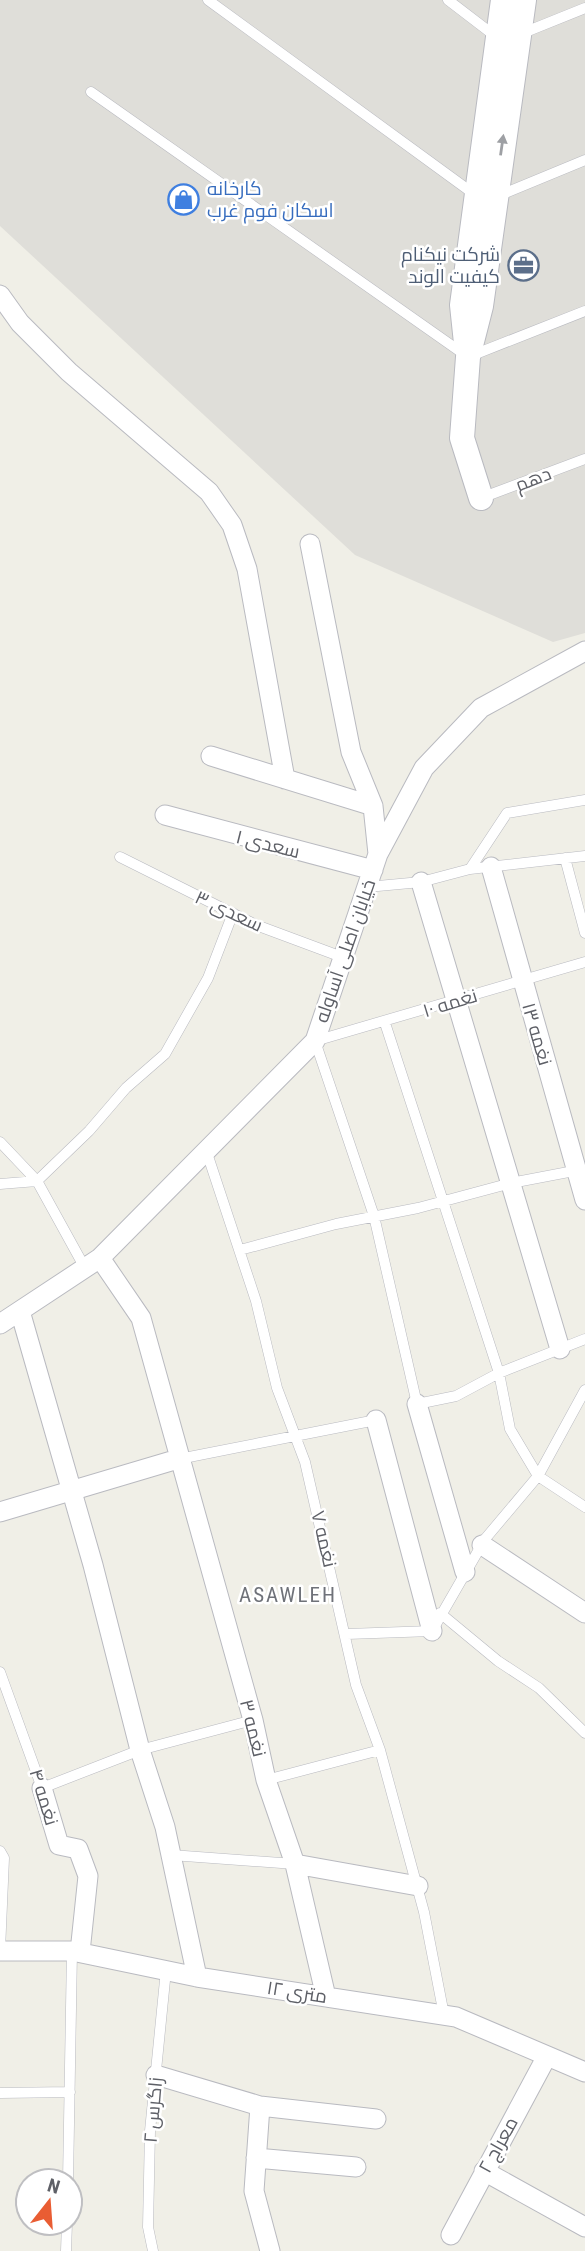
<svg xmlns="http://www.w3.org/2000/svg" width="585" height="2251" font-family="'Roboto Condensed',Cairo,sans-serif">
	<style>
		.industrial { fill: #dfded9 }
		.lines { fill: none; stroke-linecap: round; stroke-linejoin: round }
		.service-casing { stroke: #b9bac0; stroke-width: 11 }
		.minor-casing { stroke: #b9bac0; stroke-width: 21 }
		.tertiary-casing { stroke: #b9bac0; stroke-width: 26 }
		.service { stroke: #fff; stroke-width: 10 }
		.minor { stroke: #fff; stroke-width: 19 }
		.tertiary { stroke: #fff; stroke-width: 24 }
		.oneway { fill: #9ea0a4 }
		.labels { text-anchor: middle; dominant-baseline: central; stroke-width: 5; stroke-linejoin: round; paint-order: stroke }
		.shop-label { font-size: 19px; fill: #366cbe; stroke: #fff; text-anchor: start }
		.service-label { font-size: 19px; fill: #4e5e75; stroke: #fff; text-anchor: end }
		.street-label { font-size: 19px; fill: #5e6067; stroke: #fff }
		.neighbourhood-label { font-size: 21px; letter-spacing: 2px; fill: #6f7279; stroke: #fff }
	</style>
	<rect width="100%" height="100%" fill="#f0efe7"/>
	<path class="industrial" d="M0,0h585v633l-32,9 -198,-87 -355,-329z"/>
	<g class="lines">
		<defs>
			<path id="service" d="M208,0l266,194
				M448,0l47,36
				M523,33l62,-25
				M91,92l377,265 117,-46
				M498,196l87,-36
				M481,498l104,-39
				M120,857l136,68 86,32
				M565,858l20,75
				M470,869l115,-13
				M367,887l54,-5 49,-13 37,-56 78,-13
				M585,962l-270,79 59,175 43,188 39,-8 43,-23 86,-34
				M0,1142l37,39 -37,3
				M206,1150l50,151 21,87 28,74 51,223 24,65 44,162 20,103
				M240,1250l96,-26 82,-16 93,-25 68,-13
				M85,1268l-48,-87 52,-50 37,-43 39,-34 43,-76 25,-65
				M585,1390l-47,86 47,31
				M179,1459l197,-39
				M440,1613l58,48 41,27 46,45
				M347,1634l85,-3 53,-92 53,-63 -28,-47 -11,-56 -114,-350
				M0,1672l42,116 98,-38 113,-30
				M266,1780l114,-30
				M0,1851l4,7 -4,92
				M171,1855l124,9
				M0,2093l70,-1
				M68,2181l4,-230
				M66,2251l1,-28
				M153,2251l-5,-24 2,-96 16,-161"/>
			<path id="minor" d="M0,295l20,28 49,49 140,120 23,33 15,44 38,210
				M310,544l41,208 22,54 5,48
				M211,756l162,50
				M165,815l208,55
				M491,867l94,333
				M421,882l139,467
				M100,1258l215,-217 63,-187 46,-86 57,-60 104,-57
				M20,1311l73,254 47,185 25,77 32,150
				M0,1324l100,-66 41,60 112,402 13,60 29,84 31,133
				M417,1404l48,168
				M376,1420l56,211
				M0,1512l178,-53
				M482,1545l103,68
				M42,1788l17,57 19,4 10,27 -8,76
				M295,1864l123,22
				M0,1951h72l125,26 259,40 129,55
				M156,2075l104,31 116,13
				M260,2106l-6,85 16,60
				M256,2158l100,9
				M484,2171l101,56
				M451,2235l96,-179"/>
			<path id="tertiary" d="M466,343l-4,-38 41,-305
				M481,498l-19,-60 6,-81 13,-51 43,-306"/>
		</defs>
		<use href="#service" class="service-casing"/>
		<use href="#minor" class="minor-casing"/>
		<use href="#tertiary" class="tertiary-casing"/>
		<use href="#service" class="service"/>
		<use href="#minor" class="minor"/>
		<use href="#tertiary" class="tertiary"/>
	</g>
	<defs><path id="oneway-solid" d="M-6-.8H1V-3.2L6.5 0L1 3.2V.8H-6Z" transform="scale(1.75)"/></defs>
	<use class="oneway" href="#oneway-solid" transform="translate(502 145) rotate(-82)"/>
	<defs>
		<symbol id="shop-ring" viewBox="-11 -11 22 22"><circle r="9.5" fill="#fff" stroke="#3f7fe0" stroke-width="1.5"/><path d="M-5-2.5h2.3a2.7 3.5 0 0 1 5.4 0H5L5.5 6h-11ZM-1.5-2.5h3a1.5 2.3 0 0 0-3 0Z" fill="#3f7fe0"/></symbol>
		<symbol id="office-ring" viewBox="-11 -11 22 22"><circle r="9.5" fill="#fff" stroke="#5c6f8a" stroke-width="1.5"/><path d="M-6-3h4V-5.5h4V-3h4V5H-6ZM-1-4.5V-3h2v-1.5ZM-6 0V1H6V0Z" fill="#5c6f8a"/></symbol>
	</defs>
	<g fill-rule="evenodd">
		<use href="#shop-ring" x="166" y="182" width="35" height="35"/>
		<use href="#office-ring" x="506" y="248" width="35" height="35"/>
	</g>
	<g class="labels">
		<g class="shop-label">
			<text x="207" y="188">کارخانه<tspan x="207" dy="22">اسکان فوم غرب</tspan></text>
		</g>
		<g class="service-label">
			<text x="500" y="254">شرکت نیکنام<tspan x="500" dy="22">کیفیت الوند</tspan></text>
		</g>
		<g class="street-label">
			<text transform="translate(533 479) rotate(-21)">دهم</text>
			<text transform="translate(268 844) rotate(14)">سعدی ۱</text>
			<text transform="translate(229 911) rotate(25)">سعدی ۳</text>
			<text transform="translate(345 951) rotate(-71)">خیابان اصلی آساوله</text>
			<text transform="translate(450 1003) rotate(-17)">نغمه ۱۰</text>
			<text transform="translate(537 1034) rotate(74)">نغمه ۱۳</text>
			<text transform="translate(324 1539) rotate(77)">نغمه ۷</text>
			<text transform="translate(253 1728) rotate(76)">نغمه ۳</text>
			<text transform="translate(44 1797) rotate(73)">نغمه ۴</text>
			<text transform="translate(297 1992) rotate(9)">۱۲ متری</text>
			<text transform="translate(153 2110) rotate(-85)">زاگرس ۲</text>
			<text transform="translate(498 2145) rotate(-61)">معراج ۲</text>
		</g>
		<g class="neighbourhood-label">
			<text x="288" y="1595">ASAWLEH</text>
		</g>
	</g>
	<g transform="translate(49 2202) rotate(17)"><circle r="33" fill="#ffffff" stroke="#bfbfc2" stroke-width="2"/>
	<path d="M0-5L12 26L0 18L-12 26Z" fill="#e95d33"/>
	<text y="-10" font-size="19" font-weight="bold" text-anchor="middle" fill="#5e6067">N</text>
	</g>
</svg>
